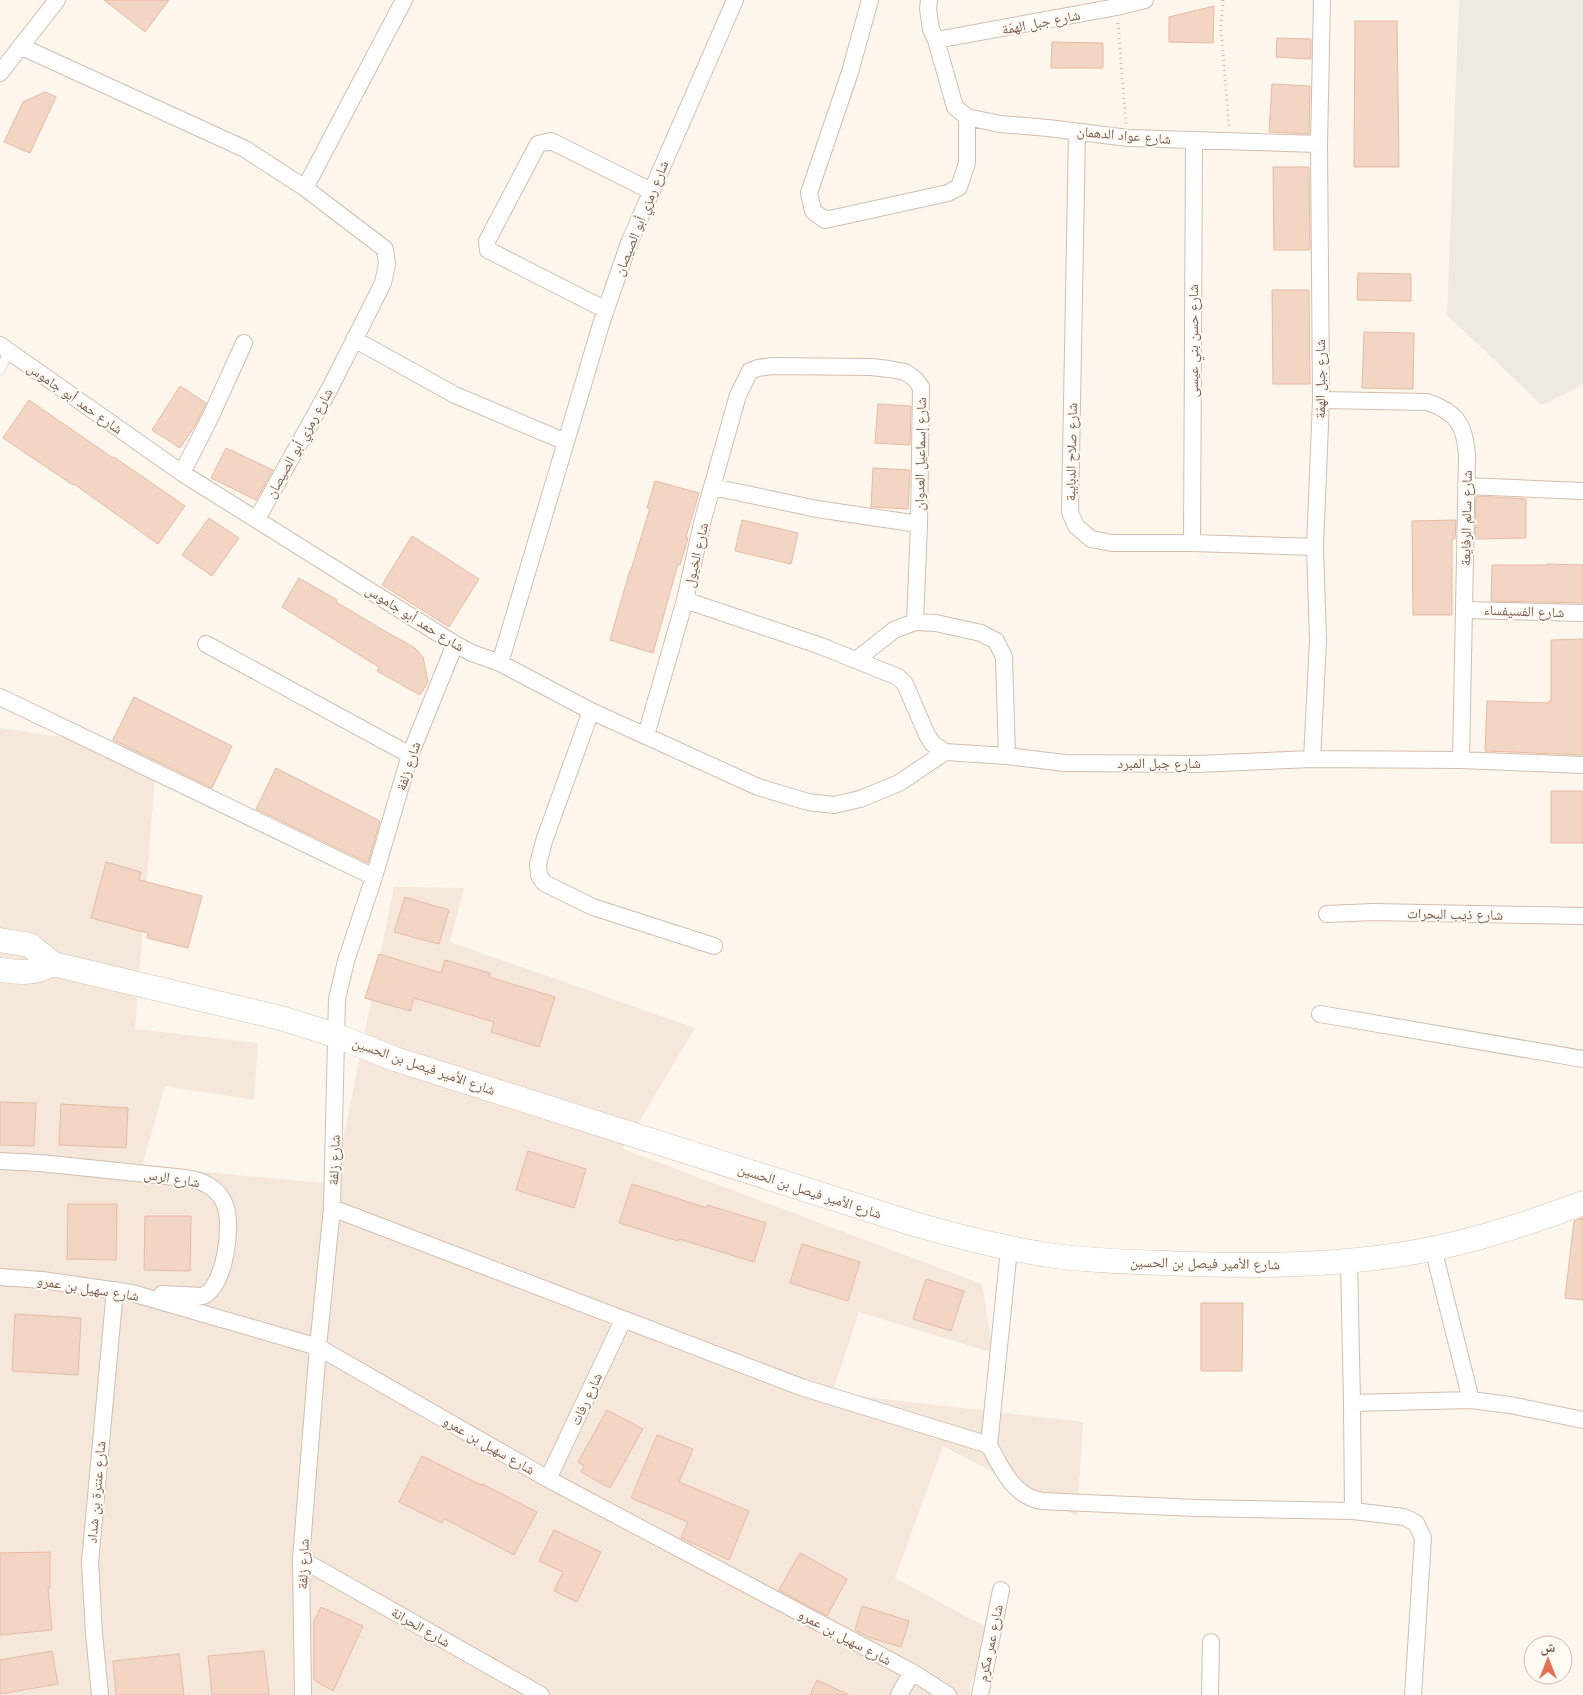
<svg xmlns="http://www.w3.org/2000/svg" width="1583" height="1695" font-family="Arial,'Noto Naskh Arabic',sans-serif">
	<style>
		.residential { fill: #f5e8da }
		.industrial { fill: #efe9e4 }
		.building { fill: #f3d5c3; stroke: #e6bba3 }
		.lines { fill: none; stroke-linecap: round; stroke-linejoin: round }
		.lane-casing { stroke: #d1beb0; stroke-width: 10 }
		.street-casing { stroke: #d1beb0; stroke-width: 18 }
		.secondary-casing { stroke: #d6c0b0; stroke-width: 25 }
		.path { stroke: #d9b8a5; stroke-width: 3; stroke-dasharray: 1 4; stroke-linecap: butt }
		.lane { stroke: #fff; stroke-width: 9 }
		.street { stroke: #fff; stroke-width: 16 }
		.secondary { stroke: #fff; stroke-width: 24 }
		.labels { text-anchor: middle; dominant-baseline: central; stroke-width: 4; stroke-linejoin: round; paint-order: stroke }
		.street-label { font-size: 14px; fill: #7a5c4d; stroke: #fffaf3 }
	</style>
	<rect width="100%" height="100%" fill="#fdf6ec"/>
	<path class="residential" d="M0,728l157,23 -22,278 123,14 -4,57 -89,-14 -23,80 192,18 60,-297 70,1 -14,54 245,86 -72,121 359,135 11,69 -134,-41 -27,81 251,29 -6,94 -134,-70 -48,132 100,54 -25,53 1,10h-971z"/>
	<path class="industrial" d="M1459,0h124v385l-41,20 -95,-90z"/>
	<path class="building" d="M104,0h65l-24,32z
		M1214,6l-1,37 -44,-1v-25z
		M1355,21h42l2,146h-45z
		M1277,38l34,1v20l-35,-2z
		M1052,42l51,1v25h-52z
		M1272,84l38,2 -1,48 -40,-2z
		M45,92l11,5 -26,56 -26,-11 19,-40z
		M1273,167h36l1,83h-36z
		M1358,273l53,1v27l-54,-1z
		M1272,290h37l1,94h-37z
		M1364,332l50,1 -1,56 -51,-1z
		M180,386l26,17 -10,21 -16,24 -28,-18z
		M29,400l84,58 1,-1 71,49 -27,38 -84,-60 -1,1 -70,-47z
		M878,404l33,2 -1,39 -35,-2z
		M226,448l47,22 -17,30 -45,-22z
		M873,468l37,2 -2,39 -37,-2z
		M655,481l44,12 -13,44 2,1 -8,27 -2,-1 -25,89 -43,-13 20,-70h1l19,-62h-3z
		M1476,496l50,3v39l-51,1z
		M209,518l30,20 -27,38 -30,-21z
		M742,520l56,13 -7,31 -56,-13z
		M1456,520l-1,19h-3v76h-39l-1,-94z
		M412,536l67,43 -30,48 -67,-42z
		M1547,564l36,1v38l-92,-2 1,-36h55z
		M299,578l38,22 -1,2 47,28 32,18 8,9 5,25 -8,13 -43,-24 2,-4 -97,-60z
		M1583,639v116l-98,-4 2,-50 62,2v-2h2v-61z
		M134,697l98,49 -20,42 -99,-48z
		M276,768l104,53 -12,42 -112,-54z
		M1551,791h32v52h-32z
		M106,862l35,10 -2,8 63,16 -14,52 -41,-10 1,-5 -57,-15z
		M405,897l44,13 -10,34 -45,-12z
		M379,954l62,19 4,-13 45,13 -1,4 66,20 -16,50 -48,-15 3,-10 -80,-24 -4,13 -45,-13z
		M0,1102l36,1 -2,43 -34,-1z
		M61,1104l67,4 -2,40 -67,-3z
		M528,1151l58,18 -12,39 -58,-18z
		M632,1184l75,24v-3l59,18 -12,39 -75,-23 -1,2 -59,-18z
		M68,1204h49l-1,56 -49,-1z
		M145,1216h46l-1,55 -46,-1z
		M1581,1218h2v82l-18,-2 9,-77z
		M802,1244l58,18 -12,39 -58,-18z
		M926,1279l38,12 -13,40 -38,-12z
		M1201,1303h42l-1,68h-41z
		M15,1314l66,4 -3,57 -66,-4z
		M607,1410l36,19 -33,59 -29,-16 3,-6 -6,-4z
		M657,1435l36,14 -14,33 70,29 -20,49 -48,-22 7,-16 -57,-24z
		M422,1456l59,29 1,-1 55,28 -23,43 -69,-36 -3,4 -43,-21z
		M554,1530l47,22 -24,50 -23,-11 9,-19 -24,-11z
		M50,1552v36h-2l4,42 -52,5v-82z
		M800,1553l47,26 -20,37 -48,-26z
		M862,1606l47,15 -8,26 -33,-10 -13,-7z
		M321,1607l42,19 -30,65 -19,-11v-59z
		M52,1651l6,33 -58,10v-34z
		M264,1651l5,44h-57l-4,-39z
		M179,1654l5,41h-68l-3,-34z
		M817,1680l32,15h-39z"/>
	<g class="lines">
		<defs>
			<path id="lane" d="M0,370l9,-19"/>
			<path id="street" d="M870,0l-20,72 -41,121 4,18 12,9 123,-27 11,-6 8,-24v-46
				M929,0l-1,9 3,20 5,11 19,67 12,10 33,7 48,4 80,10 191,6
				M936,40l181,-33 28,-7
				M22,47l223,102 60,39 80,61 2,15 -4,19 -53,105 -73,131
				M0,73l57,-73
				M1077,132l-7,380 6,14 15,13 21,4h80l123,4
				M305,188l99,-188
				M606,310l-118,-60 -1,-9 51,-97 13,-3 100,50
				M354,339l101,56 111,47
				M0,345l182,128 273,171 17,9 28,10 91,48 167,76 50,15 26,3 26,-6 39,-16 46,-31
				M1321,400l106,2c30,10 38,23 40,54l-6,304
				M182,473l28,-55 34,-75
				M1466,486l117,5
				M1192,543l2,-403
				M685,600l136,46 77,31 7,7 22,51 6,9 12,8 62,4
				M1465,610l118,3
				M915,622l4,-98
				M206,644l204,111
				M856,660l38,-30 21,-8 21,1 45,10 15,8 8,16 3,99 58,7 132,1 115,-5 149,1 122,5
				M500,663l102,-342 27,-78 106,-243
				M0,697l374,180
				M591,711l-47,130 -6,23 1,11 5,8 49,24 121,39
				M646,735l39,-135 18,-81 35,-124 12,-24 8,-3 15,-2 98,1 18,2 16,3 10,7 6,8 -2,137 -102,-15 -104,-22
				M1312,759l6,-119 -3,-93 6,-147 -2,-256 3,-144
				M1327,914l46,-2 210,4
				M1320,1014l263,45
				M0,1161l40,2 145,15c17,2 34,10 40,27 8,21 0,81 -22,91l-41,-2
				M332,1208l469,179 188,58
				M1433,1248l38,152
				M1009,1249l-20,196c12,23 25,52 53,56l154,7 157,3 51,6 12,6 7,15 -10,157
				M1349,1260l3,143
				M0,1277l42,3 90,13 186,54 230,132 364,193 36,23
				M548,1479l75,-159
				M1353,1511l-1,-108 119,-3 39,5 73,15
				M301,1559l240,136
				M100,1695l-6,-62 -4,-71 25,-272
				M303,1695l-2,-136 17,-212 14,-139 5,-209 9,-38 28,-84 36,-122 45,-111
				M899,1695l13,-23
				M980,1695l21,-105
				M1210,1695l1,-53"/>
			<path id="secondary" d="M0,940l30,5 23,19 228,54 54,17 60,24 516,164c48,14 95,26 144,33 45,6 90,6 135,8 80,3 163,1 241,-15 51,-10 104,-28 152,-46
				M0,970c21,3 33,4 53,-6"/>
		</defs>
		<use href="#lane" class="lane-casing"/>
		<use href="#street" class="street-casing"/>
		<use href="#secondary" class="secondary-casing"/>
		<path class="path" d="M1223,0l-2,28 8,98
			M1118,23l8,101"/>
		<use href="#lane" class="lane"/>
		<use href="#street" class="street"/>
		<use href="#secondary" class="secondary"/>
	</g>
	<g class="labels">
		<g class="street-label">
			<text transform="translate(1041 22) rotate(-11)">شارع جبل الهمّة</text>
			<text transform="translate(1124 135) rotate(5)">شارع عواد الدهمان</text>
			<text transform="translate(641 218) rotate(-68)">شارع رمزي أبو الصيصان</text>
			<text transform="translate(1193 341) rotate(-90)">شارع حسن بني عيسى</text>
			<text transform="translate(1320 379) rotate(-90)">شارع جبل الهمّة</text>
			<text transform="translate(75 398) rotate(35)">شارع حمد أبو جاموس</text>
			<text transform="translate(299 443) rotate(-61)">شارع رمزي أبو الصيصان</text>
			<text transform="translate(1071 452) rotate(-89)">شارع صلاح الدبايبة</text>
			<text transform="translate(920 454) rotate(-89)">شارع إسماعيل العدوان</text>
			<text transform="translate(1466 518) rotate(-89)">شارع سالم الرفايعة</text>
			<text transform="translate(696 555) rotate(-77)">شارع الخيول</text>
			<text transform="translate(1524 611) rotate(2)">شارع الفسيفساء</text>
			<text transform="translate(415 618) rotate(32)">شارع حمد أبو جاموس</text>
			<text x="1159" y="763">شارع جبل المبرد</text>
			<text transform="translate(408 766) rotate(-72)">شارع زلفة</text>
			<text transform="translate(1455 914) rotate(1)">شارع ذيب البحرات</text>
			<text transform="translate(424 1066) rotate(19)">شارع الأمير فيصل بن الحسين</text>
			<text transform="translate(334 1160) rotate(-88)">شارع زلفة</text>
			<text transform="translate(172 1178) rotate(9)">شارع الرس</text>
			<text transform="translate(810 1191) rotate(18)">شارع الأمير فيصل بن الحسين</text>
			<text transform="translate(1205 1263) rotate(1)">شارع الأمير فيصل بن الحسين</text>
			<text transform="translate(88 1288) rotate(9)">شارع سهيل بن عمرو</text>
			<text transform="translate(586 1399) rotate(-65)">شارع رفات</text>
			<text transform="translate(489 1445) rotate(30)">شارع سهيل بن عمرو</text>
			<text transform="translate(96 1492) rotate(-85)">شارع عنترة بن شداد</text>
			<text transform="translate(303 1564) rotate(-88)">شارع زلفة</text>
			<text transform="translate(421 1627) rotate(30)">شارع الحرانة</text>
			<text transform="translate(845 1637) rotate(28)">شارع سهيل بن عمرو</text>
			<text transform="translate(990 1643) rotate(-78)">شارع عمر مكرم</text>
		</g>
	</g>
	<g transform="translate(1548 1660)"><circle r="24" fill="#fffaf3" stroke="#cabbb1"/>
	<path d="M0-4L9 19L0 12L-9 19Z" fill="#e76f51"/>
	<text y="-8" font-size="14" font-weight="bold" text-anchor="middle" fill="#7a5c4d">ش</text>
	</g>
</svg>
